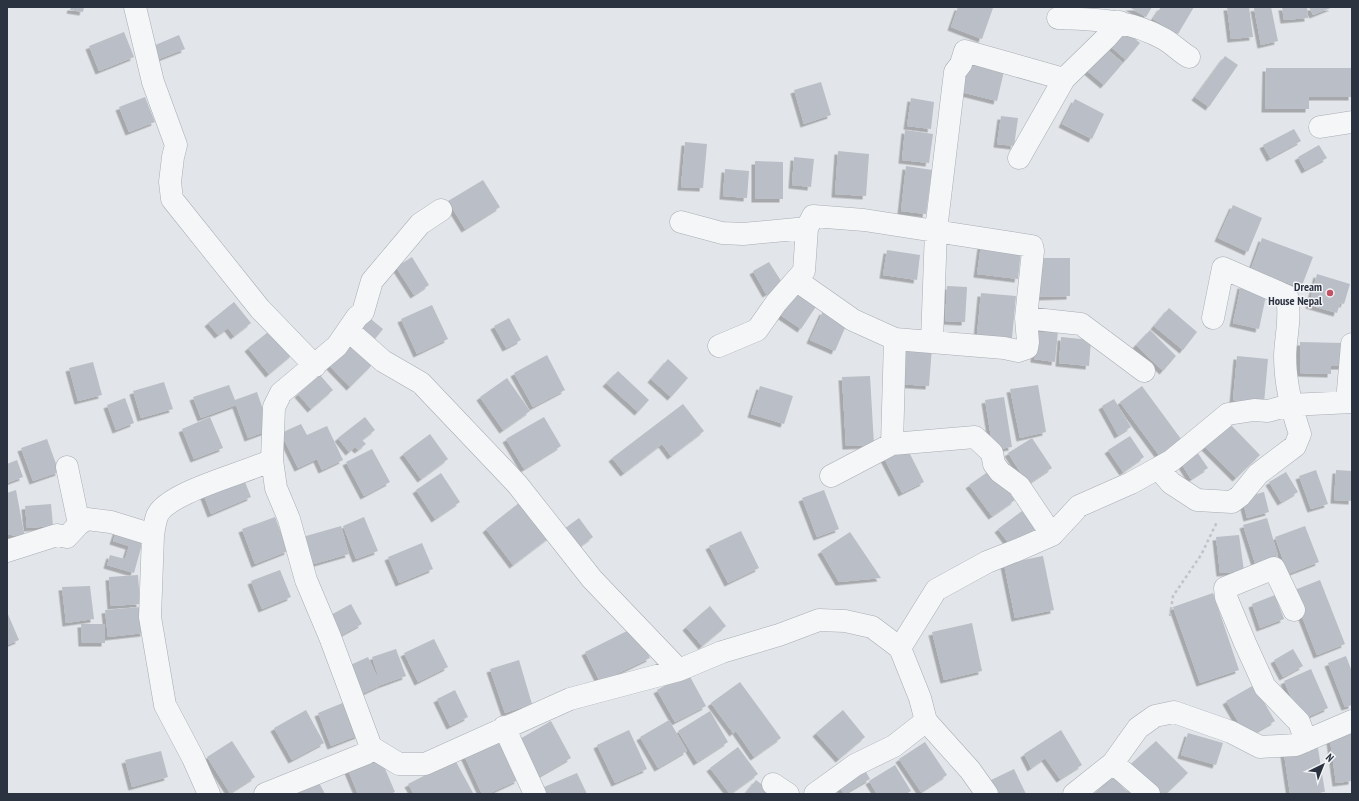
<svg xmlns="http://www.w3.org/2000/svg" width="1359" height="801" font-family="'PT Sans Narrow',sans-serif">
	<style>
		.building { fill: #babec6; filter: url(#shadow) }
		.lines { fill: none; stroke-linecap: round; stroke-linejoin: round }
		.minor-casing { stroke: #a8acb3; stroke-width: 23 }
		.path { stroke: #c1c3c8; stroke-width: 2.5; stroke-dasharray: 3 3; stroke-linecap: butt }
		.minor { stroke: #f5f6f8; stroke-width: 22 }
		.poi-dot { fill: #c35364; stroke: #f2f4f7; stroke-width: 1.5 }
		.labels { text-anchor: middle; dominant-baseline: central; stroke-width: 3; stroke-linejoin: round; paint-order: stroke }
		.poi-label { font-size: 12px; font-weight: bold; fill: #2c3340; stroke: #f2f4f7; text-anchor: end }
	</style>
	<defs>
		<filter id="shadow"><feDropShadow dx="-3.5" dy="3.5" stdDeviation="0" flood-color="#0004"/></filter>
	</defs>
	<rect width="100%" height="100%" fill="#e2e5e9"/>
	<path class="building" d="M71,7h13l-1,5 -13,-2z
		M958,7l35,1 -11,31 -31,-12z
		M1129,7h23l-6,10z
		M1161,7h33l-16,27 -25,-15z
		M1227,7h22l4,30 -22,2z
		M1261,7h10l7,34 -17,4 -7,-37z
		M1282,7h25l1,11 -24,2z
		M1309,7h24l-20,8z
		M1122,28l18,15 -14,17 -18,-16z
		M124,32l10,25 -35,14 -10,-25z
		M179,35l6,14 -26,10 -6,-13z
		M1104,47l19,16 -19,22 -19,-16z
		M1225,56l13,9 -29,42 -14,-10z
		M969,58l36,9 -8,34 -36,-9z
		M1266,68h86v29h-43v12h-44z
		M821,82l10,33 -27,9 -10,-34z
		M145,97l10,25 -26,10 -10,-25z
		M911,98l23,4 -3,27 -24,-3z
		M1075,99l29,15 -12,25 -30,-15z
		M1001,116l17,2 -4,28 -17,-2z
		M1294,129l7,12 -31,17 -7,-13z
		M905,130l28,4 -4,29 -27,-3z
		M685,142l22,2 -4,44 -22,-1z
		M1319,145l8,13 -22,12 -7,-13z
		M838,151l31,3 -3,42 -31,-2z
		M794,157l20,2 -3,28 -19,-2z
		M755,161l28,1v37h-28z
		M906,166l26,4 -6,44 -25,-3z
		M725,169l24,2 -2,27 -24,-2z
		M483,180l17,27 -35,22 -17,-28z
		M1233,205l29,13 -14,34 -30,-14z
		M1262,238l51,19 -12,31 -50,-19z
		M981,245l40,5 -3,29 -41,-5z
		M887,250l33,5 -3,25 -34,-5z
		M412,257l17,28 -15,10 -18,-28z
		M1037,258h33v38l-33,1z
		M769,262l14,22 -17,10 -13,-23z
		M1317,274l33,10 -6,20 -4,-1 -3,10 -28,-8z
		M1241,285l26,6 -8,38 -26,-6z
		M947,286l20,1 -2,35 -20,-1z
		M795,290l22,15 -16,24 -22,-15z
		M981,293l35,3 -4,42 -35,-3z
		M234,302l17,21 -17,13 -6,-8 -10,7 -10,-12z
		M432,305l16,34 -31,15 -16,-35z
		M1169,308l28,24 -14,18 -29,-24z
		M823,311l25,10 -13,30 -25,-11z
		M366,315l17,14 -13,16 -17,-15z
		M509,318l12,22 -15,8 -12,-22z
		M272,329l21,25 -24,20 -21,-26z
		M1037,329l21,2 -3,31 -21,-3z
		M1150,330l26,26 -13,15 -27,-26z
		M1061,337l30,3 -2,26 -30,-3z
		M351,341l22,23 -23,23 -23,-24z
		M1300,342l44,1v23h-13v8l-31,-1z
		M900,344l32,3 -3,39 -31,-2z
		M547,355l18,35 -32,17 -19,-34z
		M1237,356l31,3 -4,44 -31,-3z
		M668,359l20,19 -17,19 -20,-18z
		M93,362l9,33 -24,6 -9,-33z
		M618,371l31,29 -11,12 -32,-29z
		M320,375l13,15 -22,19 -13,-15z
		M870,376l4,69 -28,1 -4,-69z
		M507,378l23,33 -27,19 -23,-33z
		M164,382l9,27 -32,9 -8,-27z
		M229,385l6,15 22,-8 13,38 -22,8 -12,-33 -35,13 -8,-21z
		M1038,385l8,47 -26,6 -10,-49z
		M760,386l33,10 -9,28 -33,-10z
		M1142,386l39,53 -22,16 -39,-53z
		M1004,397l8,50 -19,3 -8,-50z
		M125,398l9,25 -18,7 -9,-25z
		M1114,399l17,28 -13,8 -16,-29z
		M683,404l21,27 -33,25 -9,-12 -38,29 -12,-15z
		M210,417l13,31 -29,11 -12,-30z
		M365,417l10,13 -13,10 4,4 -8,6 -3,-3 -6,5 -11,-14z
		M544,417l17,29 -37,23 -18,-30z
		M1229,423l31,32 -24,23 -31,-31z
		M301,424l6,11 20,-9 16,34 -21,10 -5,-11 -19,9 -17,-35z
		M430,434l18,25 -27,20 -18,-25z
		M1130,436l14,21 -21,15 -15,-22z
		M1032,438l20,30 -24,16 -20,-31z
		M47,439l12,33 -26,9 -12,-33z
		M906,446l18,36 -22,11 -18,-35z
		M372,449l18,33 -26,14 -18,-34z
		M1195,449l13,19 -17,11 -12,-19z
		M17,460l6,17 -16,6v-19z
		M992,469l23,31 -23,16 -23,-31z
		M1316,470l12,34 -17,5 -12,-33z
		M1336,470l16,1v30l-18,-1z
		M1286,472l12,20 -17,10 -12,-20z
		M441,473l19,29 -25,17 -19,-29z
		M243,477l8,20 -40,17 -8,-21z
		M16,490l9,48 -18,-4v-41z
		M824,490l15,39 -22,8 -15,-39z
		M1264,492l5,20 -22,6 -5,-20z
		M524,499l27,37 -38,29 -27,-36z
		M51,504l2,22 -26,2 -2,-22z
		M1022,511l16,21 -24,18 -16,-21z
		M275,517l13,34 -33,13 -13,-35z
		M364,517l14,34 -22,8 -13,-33z
		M579,518l14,19 -19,14 -14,-19z
		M1267,518l11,38 -23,7 -12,-38z
		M341,526l8,28 -42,12 -8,-28z
		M1305,526l14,36 -31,12 -13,-37z
		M117,529l27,8 -10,36 -27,-8 3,-10 15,4 4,-13 -16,-5z
		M741,531l18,37 -31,15 -19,-37z
		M850,532l31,46 -42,4 -18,-31z
		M1239,535l5,36 -24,2 -4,-36z
		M422,543l11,26 -34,14 -11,-26z
		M1043,556l11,54 -39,8 -11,-54z
		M280,570l11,27 -29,12 -11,-28z
		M138,575l2,29 -29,2 -2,-29z
		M1320,580l25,64 -28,11 -25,-64z
		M90,586l4,33 -28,4 -4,-36z
		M1213,593l26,77 -39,13 -27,-76z
		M1275,595l9,24 -24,9 -8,-24z
		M351,604l11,20 -24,13 -11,-20z
		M710,606l16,20 -24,20 -16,-19z
		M141,607l3,26 -36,4 -3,-27z
		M7,612l12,28 -12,5z
		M972,623l10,48 -38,9 -12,-48z
		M81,624h24v19h-23z
		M635,627l15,31 -50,24 -15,-30z
		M434,639l14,28 -30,15 -14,-29z
		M396,649l10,27 -25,9 -19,9 -14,-28 20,-9 13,28 -9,-28z
		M1293,649l10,17 -20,11 -9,-17z
		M1346,656l6,16v33l-7,2 -17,-44z
		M519,660l13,44 -27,9 -15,-44z
		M1311,669l17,39 -27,12 -17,-39z
		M688,673l18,33 -31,16 -18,-32z
		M740,682l41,56 -27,19 -18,-26 4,-4 -7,6 -22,-30z
		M1254,685l21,36 -28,16 -21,-36z
		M455,690l13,27 -18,9 -13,-27z
		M345,702l14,33 -28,11 -13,-33z
		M306,710l18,33 -32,17 -18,-32z
		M843,710l22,27 -26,22 -23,-26z
		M710,711l18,31 -31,20 -19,-31z
		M669,720l18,31 -29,17 -18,-31z
		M551,721l20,37 -33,19 -20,-37z
		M1352,729v52l-16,2 -7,-50z
		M629,730l18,39 -32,14 -18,-38z
		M1061,730l21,35 -22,14 -15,-21 -14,10 -7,-14z
		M1188,733l35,10 -7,22 -35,-10z
		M499,739l19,41 -30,14h-6l-18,-39z
		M232,741l23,36 -25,16 -23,-36z
		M1156,741l32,32 -22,21h-6l-29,-30z
		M925,742l22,33 -26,17 -22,-33z
		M1317,742l8,50 -35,2 -7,-47z
		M738,747l20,27 -28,20 -20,-26z
		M161,751l7,26 -36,10 -7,-27z
		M380,757l15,35 -5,2h-32l-10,-24z
		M455,760l18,33 -59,1 -6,-10z
		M862,765l8,14 -26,15 -8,-13z
		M895,765l16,26 -5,3h-29l-8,-13z
		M1014,769l12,25h-30l-7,-13z
		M577,773l10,21h-40l-3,-7z
		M315,775l10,19h-38z
		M1112,776l15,15 3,-3 6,6h-40l-1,-1z
		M756,780l18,14h-29z"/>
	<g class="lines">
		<defs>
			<path id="minor" d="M135,7l18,75 23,63 -3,12 -3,25 2,17 88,110 55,57
				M1058,18c39,2 70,1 106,21 9,5 16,13 25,18
				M1320,127l32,-5
				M1019,158l45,-79 42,-41 14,-16
				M681,222l41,11 21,1 64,-6
				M1026,318l55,6 63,47
				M348,330l35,31 38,22 96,101 75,95 87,91
				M932,341l4,-111 19,-158 6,-8 4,-13 99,28
				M719,346l38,-16 19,-27 28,-32 3,-43 6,-12 51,4 168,26 1,5 -7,67 2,24 -1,6 -9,3 -14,-3 -109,-9 -42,-19 -57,-40
				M1347,402l5,-58
				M892,444l3,-105
				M272,460l4,28 13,31 17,61 24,57 41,110
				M67,467l12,57 8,-5 24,3 42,13 -3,82 15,88 28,53 16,36
				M1158,468l13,15 26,17 35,2 8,-6 18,-22 37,-28 5,-12c-9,-27 -15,-51 -15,-79 1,-20 6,-39 2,-59l-64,-28 -10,50
				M831,476l61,-32 83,-7 17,16 2,11 6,8 19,14 33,49
				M153,535c1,-6 2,-13 4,-19 10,-24 89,-43 115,-56l2,-53 7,-14 56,-47 20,-29 6,-5 9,-31 48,-57 21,-14
				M7,551l50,-16 10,2 12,-13
				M1294,610l-20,-42 -49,20 1,9 19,46 20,44 34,35 7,19
				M900,648l20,50 6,23 44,49 17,24
				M504,727l31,67
				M1113,763l36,31
				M773,784l15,10
				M265,794l102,-41 4,-6 28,17h26l145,-65 109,-29 43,-18 57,-17 40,-15 26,1 27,6 28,21 36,-58 51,-28 33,-13 32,-14 27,-29 52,-23 40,-22 57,-47 26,-4 14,1 22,-6 62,-3
				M815,794l40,-29 39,-19 32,-25
				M1074,794l39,-31 25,-35 17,-12 19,-4 57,20 29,15 36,-2 56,-24"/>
		</defs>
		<use href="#minor" class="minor-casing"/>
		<path class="path" d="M1170,616l3,-20 28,-41 16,-33"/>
		<use href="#minor" class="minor"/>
	</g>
	<circle class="poi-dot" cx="1330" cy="293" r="4"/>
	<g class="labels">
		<g class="poi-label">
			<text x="1322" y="286">Dream<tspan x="1322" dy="14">House Nepal</tspan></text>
		</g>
	</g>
	<rect width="1359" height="801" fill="none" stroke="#2c3340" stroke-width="16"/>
	<g transform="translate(1323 765) rotate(43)" stroke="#f2f4f7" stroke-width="3" paint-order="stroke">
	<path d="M0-3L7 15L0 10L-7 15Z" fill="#2c3340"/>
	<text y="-6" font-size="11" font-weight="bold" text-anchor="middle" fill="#2c3340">N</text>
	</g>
</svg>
